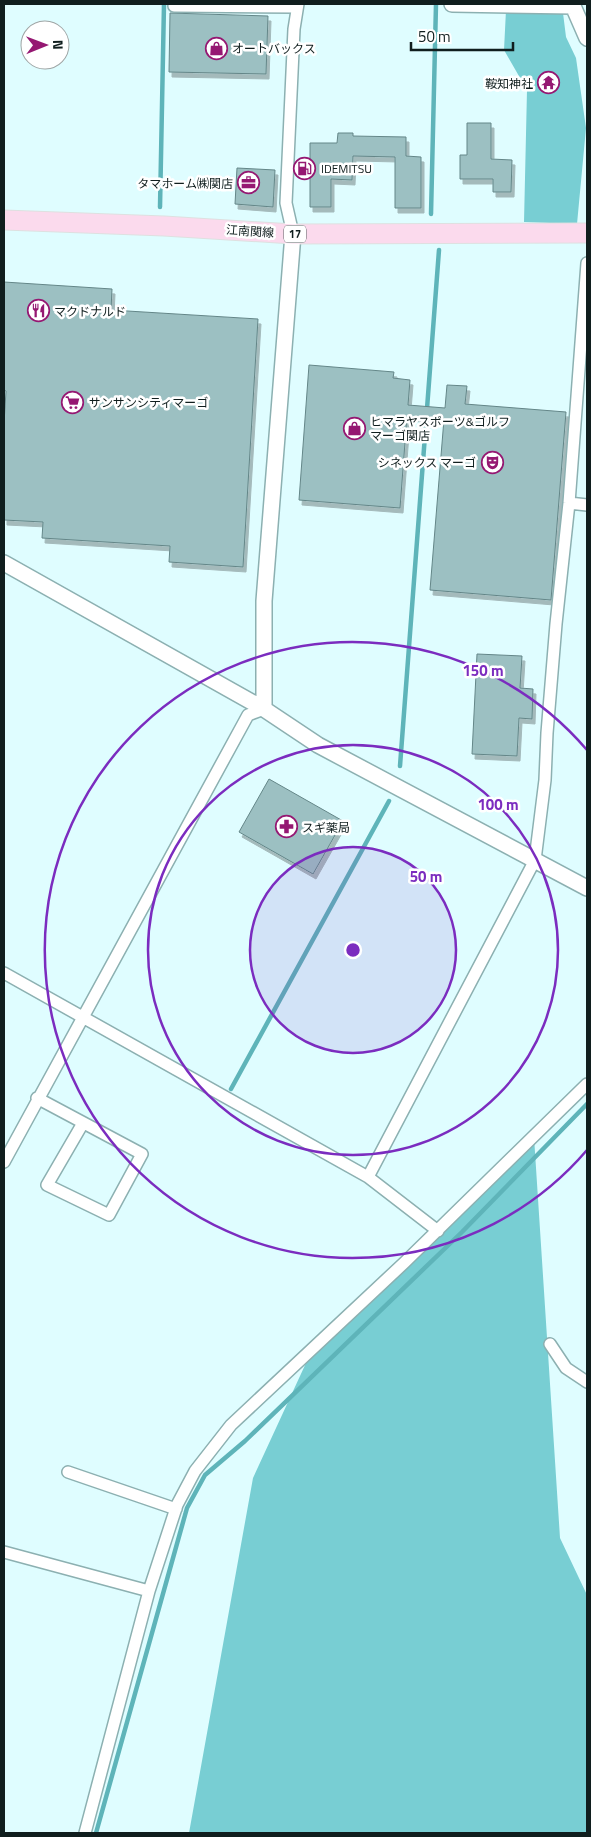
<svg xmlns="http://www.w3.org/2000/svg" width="591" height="1837" font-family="'Titillium Web','Noto Sans JP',sans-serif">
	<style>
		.forest { fill: #78ced3 }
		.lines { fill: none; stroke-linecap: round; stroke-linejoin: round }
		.stream { stroke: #5eb4b9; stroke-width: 4.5 }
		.building { fill: #9cc0c2; stroke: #648688; filter: url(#shadow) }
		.minor-casing { stroke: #8cb0b1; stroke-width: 14 }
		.tertiary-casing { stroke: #8cb0b1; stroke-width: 18 }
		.primary-casing { stroke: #dee0e0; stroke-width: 21 }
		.minor { stroke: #fff; stroke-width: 11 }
		.tertiary { stroke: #fff; stroke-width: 15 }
		.primary { stroke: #fbdaed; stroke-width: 19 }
		.ring { fill: none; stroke: #7b2cbf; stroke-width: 2.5 }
		.labels { text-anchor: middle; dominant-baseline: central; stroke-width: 5; stroke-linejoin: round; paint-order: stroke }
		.shield { fill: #fff; stroke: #586262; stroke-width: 1 }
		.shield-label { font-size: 11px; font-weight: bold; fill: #101e1e }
		.poi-label { font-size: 12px; fill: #101e1e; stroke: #fff; text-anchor: start }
		.street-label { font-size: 12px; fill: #101e1e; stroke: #fff }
		.centre { fill: #7b2cbf; stroke: #fff; stroke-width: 2.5 }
		.ring-label { font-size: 15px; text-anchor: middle; font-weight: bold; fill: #7b2cbf; stroke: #fff; stroke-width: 5; stroke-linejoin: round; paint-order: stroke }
	</style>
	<defs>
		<filter id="shadow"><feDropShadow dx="3" dy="5" stdDeviation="0" flood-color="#0004"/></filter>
	</defs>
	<rect width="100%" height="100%" fill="#dffdff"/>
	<path class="forest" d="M506,10l57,3 3,24 10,21 10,70 -9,96 -53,-2 3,-132 -23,-40z
		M534,1137l26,401 27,57v238h-398l64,-355 59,-128z"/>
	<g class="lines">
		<path class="stream" d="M160,207l4,-203
			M431,214l5,-210
			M400,766l39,-516
			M231,1089l158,-288
			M96,1833l91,-325 18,-33 40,-34 217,-209 125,-128"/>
	</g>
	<path class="building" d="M170,13l98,3 -2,58 -97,-2z
		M467,123h24v36l21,1 -1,32h-18v-13h-33v-24h7z
		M338,133h15v3l53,1v19l15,1v51h-26v-51l-42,-1 -1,24 -21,-1v28h-21v-64h27z
		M237,168l38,2 -2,37 -38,-3z
		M4,282l108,7 -1,21 147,9 -15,248 -74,-5 1,-16 -128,-8 1,-16 -39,-2v-97l2,-32 -2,-1z
		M309,365l85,7 -1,6 17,2 -2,25 37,3 2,-23 20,1 -2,18 101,8 -15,188 -121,-10 14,-171 -37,-3 -7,92 -101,-8z
		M477,654l45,2 -2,32 13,1 -1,30 -13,-1 -2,38 -45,-2z
		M269,779l74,42 -30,53 -74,-42z"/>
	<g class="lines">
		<defs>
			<path id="minor" d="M174,6l123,1
				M293,234l-7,-31 8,-174 4,-25
				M569,503l18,2
				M4,973l364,204 70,54
				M37,1098l105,56 -33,61 -62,-30 36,-62
				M4,1162l244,-447 16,-6
				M368,1177l167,-317 10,-80 2,-47 9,-109 13,-121 18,-240
				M550,1344l16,24 21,14
				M68,1472l108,37
				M4,1552l145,39
				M85,1833l64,-242 28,-86 18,-34 36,-46 174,-163 182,-178"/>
			<path id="tertiary" d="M452,4l121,2 14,32
				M4,563l260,146 54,36 269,143
				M264,709v-108l29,-367"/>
			<path id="primary" d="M4,220l160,6 129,8 294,-1"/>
		</defs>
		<use href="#minor" class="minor-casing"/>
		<use href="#tertiary" class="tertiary-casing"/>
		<use href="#primary" class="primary-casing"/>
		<use href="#minor" class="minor"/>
		<use href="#tertiary" class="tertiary"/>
		<use href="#primary" class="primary"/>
	</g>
	<circle cx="353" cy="950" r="103" fill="#7b2cbf" fill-opacity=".12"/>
	<g class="ring">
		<circle cx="353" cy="950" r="103"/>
		<circle cx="353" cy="950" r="205"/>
		<path d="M587 1150A308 308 0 1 1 587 750"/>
	</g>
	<defs>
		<symbol id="shop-ring" viewBox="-11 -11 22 22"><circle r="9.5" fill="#fff" stroke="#951872" stroke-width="1.5"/><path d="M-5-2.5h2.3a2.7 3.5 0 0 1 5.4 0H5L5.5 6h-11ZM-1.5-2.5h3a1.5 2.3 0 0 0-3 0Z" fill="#951872"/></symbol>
		<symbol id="temple-ring" viewBox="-11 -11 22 22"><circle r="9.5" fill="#fff" stroke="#951872" stroke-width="1.5"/><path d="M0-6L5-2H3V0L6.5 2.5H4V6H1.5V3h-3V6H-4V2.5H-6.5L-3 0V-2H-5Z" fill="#951872"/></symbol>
		<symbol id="fuel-ring" viewBox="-11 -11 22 22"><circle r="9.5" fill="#fff" stroke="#951872" stroke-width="1.5"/><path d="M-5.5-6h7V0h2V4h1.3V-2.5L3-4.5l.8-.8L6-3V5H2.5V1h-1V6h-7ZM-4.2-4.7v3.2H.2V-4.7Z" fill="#951872"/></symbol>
		<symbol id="office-ring" viewBox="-11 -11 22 22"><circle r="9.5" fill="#fff" stroke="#951872" stroke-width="1.5"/><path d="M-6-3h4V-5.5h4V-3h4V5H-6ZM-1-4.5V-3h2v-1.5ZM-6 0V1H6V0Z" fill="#951872"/></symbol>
		<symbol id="restaurant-ring" viewBox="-11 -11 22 22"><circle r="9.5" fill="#fff" stroke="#951872" stroke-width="1.5"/><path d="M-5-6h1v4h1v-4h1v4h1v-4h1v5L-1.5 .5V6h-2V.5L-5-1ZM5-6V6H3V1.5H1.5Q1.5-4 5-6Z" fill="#951872"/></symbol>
		<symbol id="supermarket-ring" viewBox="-11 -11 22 22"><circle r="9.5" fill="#fff" stroke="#951872" stroke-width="1.5"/><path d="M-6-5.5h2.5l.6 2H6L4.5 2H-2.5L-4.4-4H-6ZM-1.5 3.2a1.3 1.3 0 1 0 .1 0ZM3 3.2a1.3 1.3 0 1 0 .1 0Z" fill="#951872"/></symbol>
		<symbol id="theatre-ring" viewBox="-11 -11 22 22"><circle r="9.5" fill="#fff" stroke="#951872" stroke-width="1.5"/><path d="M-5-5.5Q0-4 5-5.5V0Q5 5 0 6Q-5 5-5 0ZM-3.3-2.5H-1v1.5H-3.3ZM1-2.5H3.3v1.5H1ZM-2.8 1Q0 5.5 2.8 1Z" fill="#951872"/></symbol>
		<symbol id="pharmacy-ring" viewBox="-11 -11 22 22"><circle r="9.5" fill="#fff" stroke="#951872" stroke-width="1.5"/><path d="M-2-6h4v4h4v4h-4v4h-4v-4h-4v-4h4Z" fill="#951872"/></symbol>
	</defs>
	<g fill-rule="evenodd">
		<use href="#shop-ring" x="204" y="36" width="25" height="25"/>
		<use href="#temple-ring" x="536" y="70" width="25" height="25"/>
		<use href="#fuel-ring" x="292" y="156" width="25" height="25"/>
		<use href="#office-ring" x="236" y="170" width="25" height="25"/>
		<use href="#restaurant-ring" x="26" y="298" width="25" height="25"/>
		<use href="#supermarket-ring" x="60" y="390" width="25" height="25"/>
		<use href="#shop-ring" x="342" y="416" width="25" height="25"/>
		<use href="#theatre-ring" x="480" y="450" width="25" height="25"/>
		<use href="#pharmacy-ring" x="274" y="814" width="25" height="25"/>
	</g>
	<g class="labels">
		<rect class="shield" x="284" y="225.5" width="22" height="17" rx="4"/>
		<g class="shield-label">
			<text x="295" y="234">17</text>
		</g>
		<g class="poi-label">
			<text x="232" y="48">オートバックス</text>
			<text x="533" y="83" text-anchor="end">鞍知神社</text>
			<text x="321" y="168">IDEMITSU</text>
			<text x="233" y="183" text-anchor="end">タマホーム㈱関店</text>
			<text x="54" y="311">マクドナルド</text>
			<text x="89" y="402">サンサンシティマーゴ</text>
			<text x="370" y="421">ヒマラヤスポーツ&amp;ゴルフ<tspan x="370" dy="14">マーゴ関店</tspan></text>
			<text x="476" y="462" text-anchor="end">シネックス マーゴ</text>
			<text x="302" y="827">スギ薬局</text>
		</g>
		<g class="street-label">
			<text transform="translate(250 231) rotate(4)">江南関線</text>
		</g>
	</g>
	<circle cx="353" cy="950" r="8" class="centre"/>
	<g class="ring-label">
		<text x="483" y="676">150 m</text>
		<text x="498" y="810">100 m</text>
		<text x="426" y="882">50 m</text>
	</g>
	<rect width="591" height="1837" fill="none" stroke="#101e1e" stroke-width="10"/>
	<g transform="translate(45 45) rotate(89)"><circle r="24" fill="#ffffff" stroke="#9fa5a5"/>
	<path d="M0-4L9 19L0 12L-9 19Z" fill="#951872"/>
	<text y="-8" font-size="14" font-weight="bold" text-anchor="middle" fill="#101e1e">N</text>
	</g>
	<path d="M411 42v8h102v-8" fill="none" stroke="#101e1e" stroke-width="2.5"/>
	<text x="418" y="42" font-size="15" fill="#101e1e" stroke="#ffffff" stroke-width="4" paint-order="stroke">50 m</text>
</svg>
